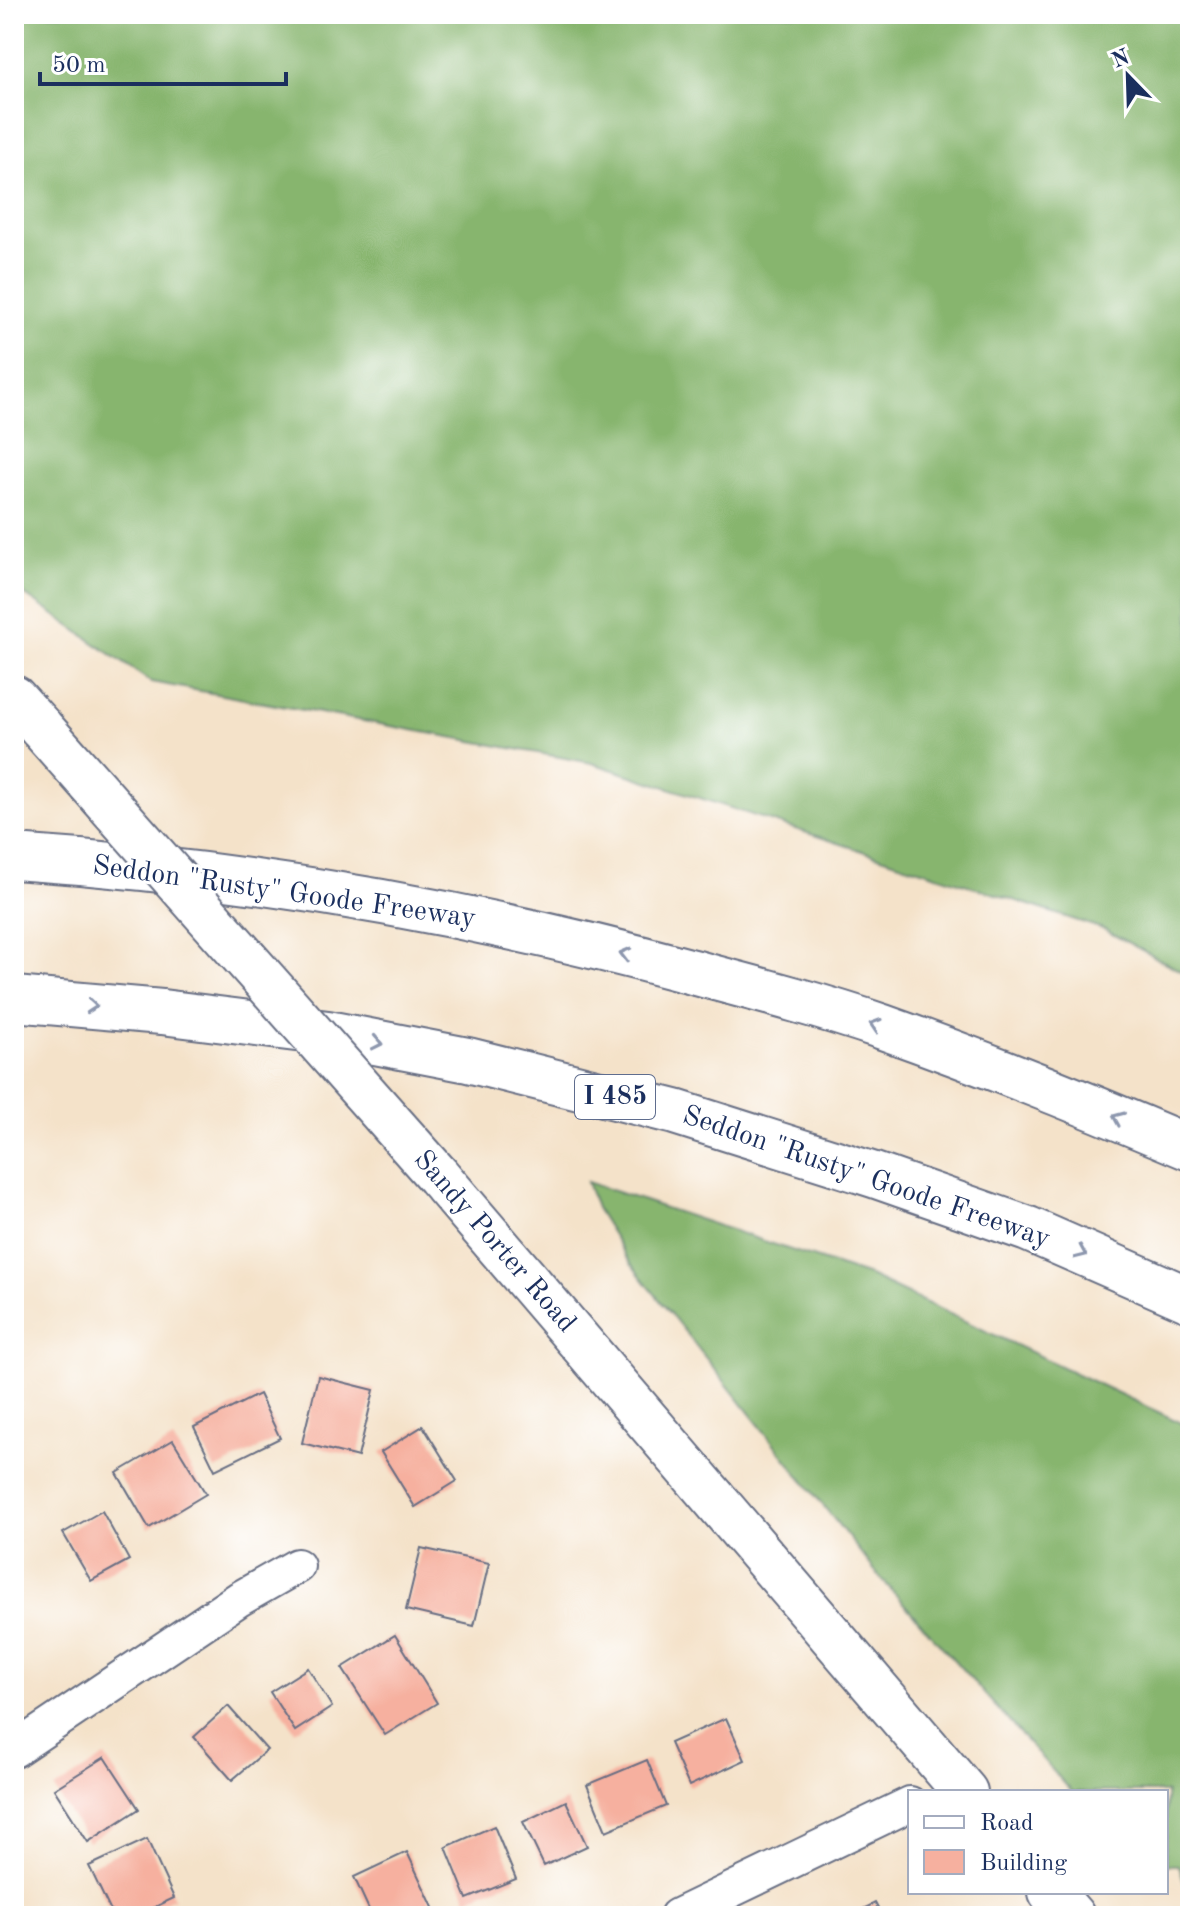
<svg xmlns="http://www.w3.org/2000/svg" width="1204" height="1930" font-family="'Old Standard TT',serif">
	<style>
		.forest { fill: #87b56e; stroke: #517266; stroke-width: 2 }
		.building { fill: #f6b09f }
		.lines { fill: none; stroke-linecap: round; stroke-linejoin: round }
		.street-casing { stroke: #676e83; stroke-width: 38 }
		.secondary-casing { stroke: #676e83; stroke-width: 48 }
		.highway-casing { stroke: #676e83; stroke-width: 48 }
		.street { stroke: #fff; stroke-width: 34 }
		.secondary { stroke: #fff; stroke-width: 44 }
		.highway { stroke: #fff; stroke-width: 44 }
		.secondary-bridge-casing { stroke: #676e83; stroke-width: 48; stroke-linecap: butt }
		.secondary-bridge { stroke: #fff; stroke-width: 44 }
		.oneway { stroke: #8d97ae }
		.labels { text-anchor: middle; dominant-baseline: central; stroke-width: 6; stroke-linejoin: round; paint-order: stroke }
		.shield { fill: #fff; stroke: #5f6d8e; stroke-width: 2 }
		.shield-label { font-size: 26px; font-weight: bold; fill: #1b2f5e }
		.street-label { font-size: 28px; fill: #1b2f5e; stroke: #fff }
	</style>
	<rect width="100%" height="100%" fill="#fff"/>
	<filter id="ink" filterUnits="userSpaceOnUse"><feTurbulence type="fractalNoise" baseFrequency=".0125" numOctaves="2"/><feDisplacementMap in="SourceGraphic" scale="16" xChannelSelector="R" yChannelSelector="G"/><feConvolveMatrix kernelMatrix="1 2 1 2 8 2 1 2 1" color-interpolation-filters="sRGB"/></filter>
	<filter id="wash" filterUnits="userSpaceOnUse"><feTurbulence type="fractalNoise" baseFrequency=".006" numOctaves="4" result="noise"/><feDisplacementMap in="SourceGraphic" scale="32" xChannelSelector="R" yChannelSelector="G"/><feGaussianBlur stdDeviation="1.8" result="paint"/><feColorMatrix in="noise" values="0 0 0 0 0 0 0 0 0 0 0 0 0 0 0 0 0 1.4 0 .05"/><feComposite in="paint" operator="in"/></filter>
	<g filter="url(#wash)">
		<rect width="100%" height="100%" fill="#f4e2c9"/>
		<path class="forest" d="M14,14h1176v962l-87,-47 -511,-166 -441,-81 -137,-95z
			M587,1182l282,94 321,151v475l-11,-37h-13v-73h-94l-192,-215 -249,-313 -35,-56z"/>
		<g id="blocks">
			<path class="building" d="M318,1376l56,14 -16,67 -56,-14z
				M259,1394l21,44 -65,32 -21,-43z
				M423,1426l34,55 -42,26 -34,-55z
				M173,1440l33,54 -57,34 -32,-55z
				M102,1511l27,49 -38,21 -28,-48z
				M421,1548l68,15 -15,63 -68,-16z
				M395,1635l42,68 -52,32 -43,-67z
				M308,1668l24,39 -37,24 -25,-39z
				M228,1706l39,44 -35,30 -38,-43z
				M726,1718l19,42 -56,26 -19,-43z
				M105,1757l34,52 -51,33 -34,-53z
				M647,1760l19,46 -60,25 -19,-46z
				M566,1801l21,45 -43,20 -21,-44z
				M494,1826l22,53 -49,20 -21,-52z
				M147,1839l27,59 -38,18h-23l-24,-50z
				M407,1852l30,64h-65l-18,-39z
				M875,1903l7,13h-33z"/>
		</g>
	</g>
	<g filter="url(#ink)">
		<use href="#blocks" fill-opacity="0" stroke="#676e83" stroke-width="2"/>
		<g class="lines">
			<defs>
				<path id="street" d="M14,1750l225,-151 58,-33
					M677,1916l233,-112"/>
				<path id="secondary" d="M14,698l28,31
					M438,1176l527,616
					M1051,1892l21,24"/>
				<path id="highway" d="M14,857c228,15 454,54 675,114 64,17 130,34 194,56 104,37 206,78 307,121
					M14,999l148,13 166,21 140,27 207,52 199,63 154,54 162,71"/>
			</defs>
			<use href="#street" class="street-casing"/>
			<use href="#secondary" class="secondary-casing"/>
			<use href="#highway" class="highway-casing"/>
			<use href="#street" class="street"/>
			<use href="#secondary" class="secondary"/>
			<use href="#highway" class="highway"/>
			<defs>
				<path id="secondary-bridge" d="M42,729l396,447"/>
			</defs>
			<use href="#secondary-bridge" class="secondary-bridge-casing"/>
			<use href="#secondary-bridge" class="secondary-bridge"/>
		</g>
		<defs><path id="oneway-chevron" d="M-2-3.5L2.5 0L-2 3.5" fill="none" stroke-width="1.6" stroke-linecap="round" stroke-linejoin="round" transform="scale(2)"/></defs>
		<g class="oneway">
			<use href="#oneway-chevron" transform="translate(625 954) rotate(-165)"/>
			<use href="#oneway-chevron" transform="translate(92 1006) rotate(5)"/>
			<use href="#oneway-chevron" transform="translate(875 1025) rotate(-162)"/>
			<use href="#oneway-chevron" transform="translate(377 1043) rotate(11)"/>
			<use href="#oneway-chevron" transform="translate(1118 1118) rotate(-157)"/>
			<use href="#oneway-chevron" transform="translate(1081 1253) rotate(24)"/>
		</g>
	</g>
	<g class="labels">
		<rect class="shield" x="575" y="1075" width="80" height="44" rx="6"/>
		<g class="shield-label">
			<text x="615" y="1097">I 485</text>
		</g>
		<g class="street-label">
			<text transform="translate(284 893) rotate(8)">Seddon "Rusty" Goode Freeway</text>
			<text transform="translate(866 1178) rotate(19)">Seddon "Rusty" Goode Freeway</text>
			<text transform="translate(494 1242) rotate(49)">Sandy Porter Road</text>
		</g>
	</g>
	<rect width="1204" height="1930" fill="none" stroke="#fff" stroke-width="48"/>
	<rect x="908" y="1790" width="260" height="104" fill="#ffffff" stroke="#a4acbf" stroke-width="2"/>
	<rect x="924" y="1816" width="40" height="12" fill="#ffffff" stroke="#a4acbf" stroke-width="2"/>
	<text x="980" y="1830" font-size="24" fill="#1b2f5e">Road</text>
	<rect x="924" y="1850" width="40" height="24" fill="#f6b09f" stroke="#a4acbf" stroke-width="2"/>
	<text x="980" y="1870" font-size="24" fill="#1b2f5e">Building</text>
	<g transform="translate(1128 76) rotate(337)" stroke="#ffffff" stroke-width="6" paint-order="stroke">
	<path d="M0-6L14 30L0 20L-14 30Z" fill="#1b2f5e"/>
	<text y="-12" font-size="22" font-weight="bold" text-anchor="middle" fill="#1b2f5e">N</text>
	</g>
	<path d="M40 72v12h246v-12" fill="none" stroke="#1b2f5e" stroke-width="4"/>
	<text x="52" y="72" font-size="24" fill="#1b2f5e" stroke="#ffffff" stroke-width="6" paint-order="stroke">50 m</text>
</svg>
